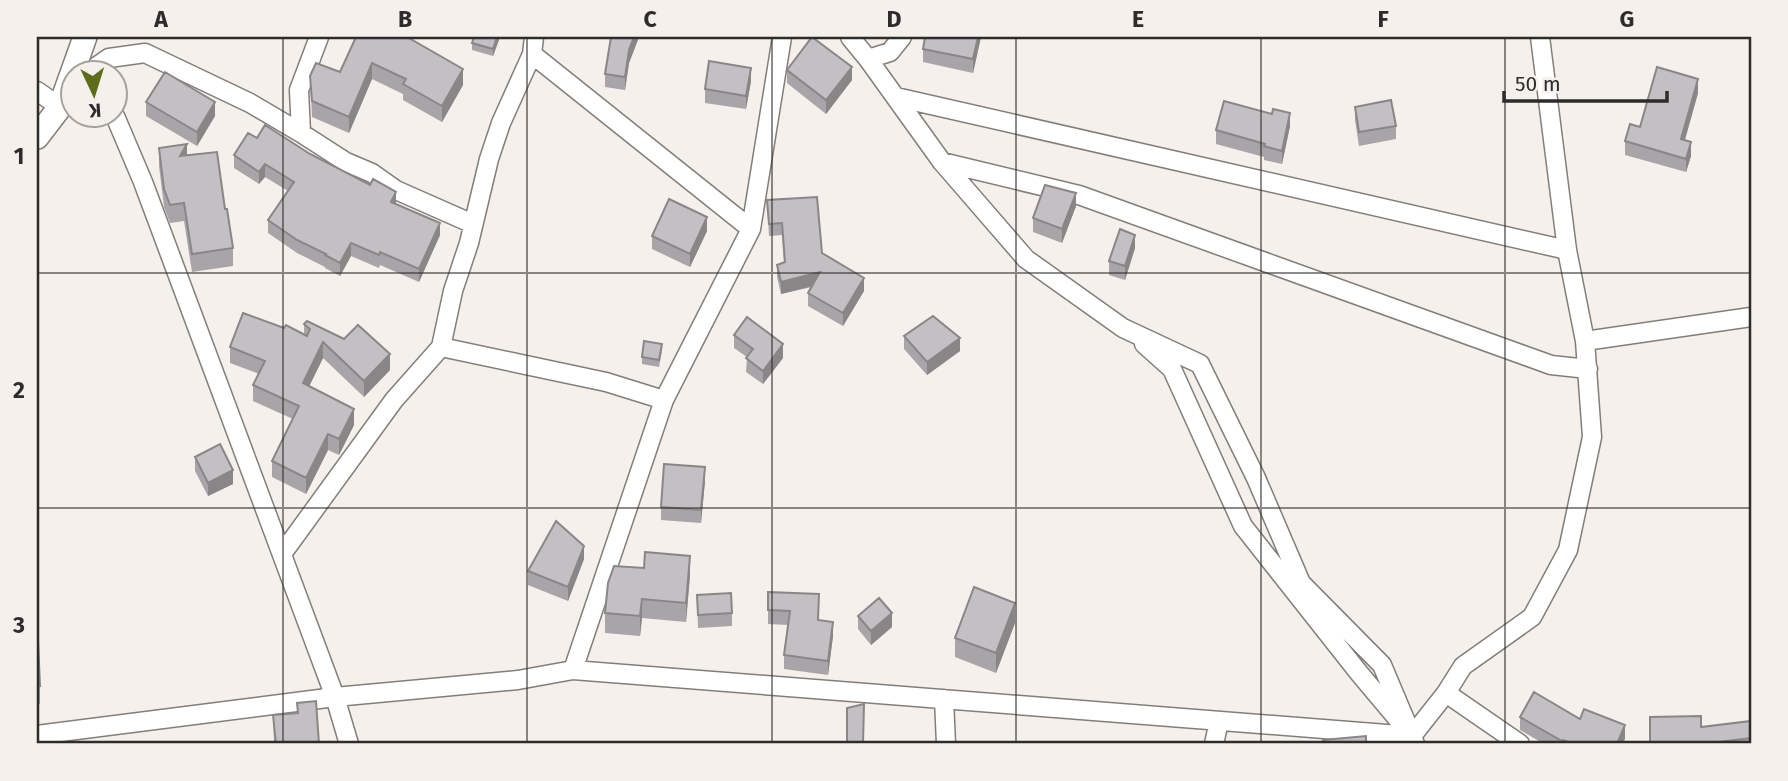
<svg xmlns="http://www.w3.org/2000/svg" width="1788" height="781" font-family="'Fira Sans',sans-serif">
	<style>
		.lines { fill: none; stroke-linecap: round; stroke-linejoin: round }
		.minor-casing { stroke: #827e7a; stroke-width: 21 }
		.tertiary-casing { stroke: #827e7a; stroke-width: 26 }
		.minor { stroke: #fff; stroke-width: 18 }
		.tertiary { stroke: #fff; stroke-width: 23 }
		.wall { fill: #a9a4a8 }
		.shaded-wall { fill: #898688 }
		.building { fill: #c4bfc3; stroke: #898688; stroke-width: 2 }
		.grid { fill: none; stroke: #2d2c2a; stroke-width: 2; stroke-opacity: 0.55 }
		.neatline { fill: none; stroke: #2d2c2a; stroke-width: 2.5 }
		.grid-label { font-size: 23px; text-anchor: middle; font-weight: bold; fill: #2d2c2a }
	</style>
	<rect width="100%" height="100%" fill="#f5f0eb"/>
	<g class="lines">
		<defs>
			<path id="minor" d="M850,37l18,22 22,-7 12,-15
				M532,54l219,175
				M868,59l74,103 137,33 472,170 37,4
				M96,67l13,-9 36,-5 105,50 51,30 45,29 26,11 24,17 77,34
				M37,91l23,16
				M896,97l671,153
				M115,116l28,66 192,515 14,47
				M301,133l-2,-43 20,-53
				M942,162l84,97 97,69 77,36 56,114 45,105 81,82 30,71
				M1585,341l166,-24
				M1144,344l28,25 71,157 116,147 42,50
				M441,347l165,35 58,18
				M282,554l112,-154 47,-53 12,-56 16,-48 20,-84 12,-36 31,-69 2,-17
				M573,670l839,66
				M1446,693l74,51
				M944,699l2,45
				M37,735l298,-38 183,-17 55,-10 91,-270 87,-171 31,-192
				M1214,744l5,-23
				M1415,744l-3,-8 34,-43 17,-27 69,-49 36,-67 24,-113 -7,-96 -18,-91 -27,-213"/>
			<path id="tertiary" d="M37,137l23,-30 25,-70"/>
		</defs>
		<use href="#minor" class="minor-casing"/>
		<use href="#tertiary" class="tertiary-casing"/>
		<use href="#minor" class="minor"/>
		<use href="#tertiary" class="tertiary"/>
	</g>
	<path class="wall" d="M356,37l107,48 -21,37 -39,-22v-6l-31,-15 -23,54 -37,-16 -2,-41 30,-4z
		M474,37h26l-7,19 -21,-6v-7z
		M610,37h29l-10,26 -4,27 -20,-3v-13l6,-37z
		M981,37l-8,36 -50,-11v-13z
		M787,70l65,10 -26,34 -39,-31z
		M751,81l-5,28 -41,-6v-14z
		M1698,93l-13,47 6,16 -5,16 -61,-17v-14l15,-14z
		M146,102l69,14 -18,30 -51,-30z
		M1355,107l41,19v13l-37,7 -4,-26z
		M1290,126l-8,38 -18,-4v-3l-48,-13v-14z
		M257,138l53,16 86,50 44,31 -21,47 -39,-17 -1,3 -28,-12 -11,20 -15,-8v-1l-28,-14 -29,-20v-13l20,-29 -23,-14 -6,7 -25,-16v-13z
		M159,148l28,7 38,54 8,39v18l-41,6 -8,-51 -14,2 -6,-16 -5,-41z
		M767,200l55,53 42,38 -21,35 -35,-20v-13l4,-6 -31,7 -4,-17v-12l7,-2 -2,-28 -13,1z
		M1076,206l-14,37 -29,-11v-14z
		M707,231l-17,36 -38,-18v-13z
		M1135,248l-10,32 -16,-5v-14z
		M304,324l86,46 -26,27 -41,-39 -14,28 45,39 -15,30 -11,-5 -22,44 -34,-17v-16l21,-42 -40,-18v-16l6,-11 -29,-11v-16l74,-13z
		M734,335l49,23 -20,26 -17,-12 1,-15 -13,-9z
		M904,336l56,15 -33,24 -23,-26z
		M662,351l-3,16 -17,-3v-7z
		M195,457l38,27 -25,12 -13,-25z
		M705,481l-4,42 -40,-3v-13z
		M584,559l-16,42 -40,-16v-14z
		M690,575l-4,47 -44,-4 -2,18 -35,-3v-20z
		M768,592l51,28 14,16 -5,39 -44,-6v-14l4,-30 -20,-1z
		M697,595l35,18v13l-34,2z
		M858,616l34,11 -21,18 -13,-16z
		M37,617l3,69v18l-3,1z
		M1015,623l-19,50 -41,-16v-19z
		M297,703l22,41h-45l-1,-29 24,-2z
		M1520,717l60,2 45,19 -2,6h-79l-24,-14z
		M1751,721v23h-101z"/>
	<path class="shaded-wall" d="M497,37h3l-7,19v-7z
		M634,37h5l-10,26 -4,27v-13l4,-27z
		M978,37h3l-8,36v-14z
		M372,63v16l-23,54v-16z
		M852,67v13l-26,34v-14z
		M751,68v13l-5,28v-13z
		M463,69v16l-21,37v-16z
		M1698,79v14l-17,60v-14z
		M215,102v14l-18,30v-14z
		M1290,113v13l-8,38v-13z
		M1691,142v14l-5,16v-13z
		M187,144v18l-7,-6z
		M265,164v13l-6,7v-12z
		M396,192v13l-5,-3z
		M1076,193v13l-14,37v-14z
		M707,217v14l-17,36v-13z
		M440,223v12l-21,47v-13z
		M1135,235v13l-10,32v-14z
		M351,243v13l-11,20v-13z
		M820,272v12l-39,10v-12z
		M864,278v13l-21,35v-13z
		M960,338v13l-33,24v-13z
		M323,342v16l-20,41v-16z
		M783,344v14l-20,26v-13z
		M390,354v16l-26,27v-16z
		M354,409v16l-15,30v-16z
		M328,434v16l-22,44v-16z
		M705,467v14l-4,42v-13z
		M233,470v14l-25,12v-13z
		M584,546v13l-16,42v-14z
		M690,556v19l-4,47v-19z
		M642,599v19l-2,18v-20z
		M1015,603v20l-19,50v-20z
		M892,613v14l-21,18v-14z
		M833,622v14l-5,39v-14z
		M1625,725v13l-2,6h-6z"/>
	<path class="building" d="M356,37h51l56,32 -21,37 -39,-22 3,-5 -34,-16 -23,54 -37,-16 -2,-25 6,-13 24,9z
		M474,37h23l-4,12 -21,-6z
		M611,37h23l-5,13 -4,27 -20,-3z
		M812,37l40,30 -26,33 -39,-30z
		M925,37h53l-5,22 -50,-10z
		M709,61l42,7 -5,28 -41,-7z
		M1657,67l41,12 -17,60 10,3 -5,17 -61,-18 5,-17 10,3z
		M165,72l50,30 -18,30 -51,-30z
		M1391,100l5,26 -37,6 -4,-25z
		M1224,101l48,13 1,-5 17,4 -8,38 -18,-5 1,-2 -49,-14z
		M265,125l45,29 60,31 3,-6 23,13 -5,10 49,21 -21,46 -39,-17 -1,3 -28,-12 -11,20 -15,-8 1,-1 -29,-14 -29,-20 26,-38 -29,-18 -6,8 -25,-17 14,-22 9,5z
		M187,144l-7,12 37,-4 8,57h2l6,39 -41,6 -8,-51 -14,2 -6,-16 -5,-41z
		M1045,185l31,8 -14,36 -29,-11z
		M817,197l5,56 42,25 -21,35 -35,-20 12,-21 -39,10 -4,-17 8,-3 -3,-39 -13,1 -2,-24z
		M669,199l38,18 -17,37 -38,-18z
		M1120,229l15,6 -10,31 -16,-5z
		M243,313l41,15 2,-3 21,11 3,-7 -6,-5 3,-3 37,18 14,-14 32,29 -26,27 -41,-39 -20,41 51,26 -15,30 -11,-5 -22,44 -34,-17 27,-55 -46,-21 12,-24 -35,-14z
		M933,316l27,22 -33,24 -23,-26z
		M747,317l36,27 -20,27 -17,-13 7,-9 -19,-14z
		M644,341l18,3 -3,16 -17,-3z
		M220,444l13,26 -25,13 -13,-26z
		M664,464l41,3 -4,43 -40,-3z
		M556,521l28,25 -16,41 -40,-16z
		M645,552l45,4 -4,47 -44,-4 -2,17 -35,-3 3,-30 6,-17 30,2z
		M974,587l41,16 -19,50 -41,-15z
		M768,592l51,2 -1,26 15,2 -5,39 -44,-6 6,-44 -22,-1z
		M731,593l1,20 -34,2 -1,-20z
		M879,598l13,15 -21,18 -13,-15z
		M37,617l3,69h-3z
		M1534,692l46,27 4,-10 41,16 -8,19h-44l-10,-4 -1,1 -42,-24z
		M316,701l3,43h-43l-3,-29 25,-2 -1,-10z
		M864,704l-1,40h-16v-36z
		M1701,716v11l50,-6v17l-49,6h-52v-27z
		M1366,736v8h-43v-4z"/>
	<path class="grid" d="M283,37v707M527,37v707M772,37v707M1016,37v707M1261,37v707M1505,37v707M37,273h1714M37,508h1714"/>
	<rect width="1788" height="781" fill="none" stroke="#f5f0eb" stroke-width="77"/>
	<g transform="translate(94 94) rotate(176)"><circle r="33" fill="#f5f0eb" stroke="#a5a29e" stroke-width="2"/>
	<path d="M0-5L12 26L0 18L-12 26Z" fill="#5c6e1a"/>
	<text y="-10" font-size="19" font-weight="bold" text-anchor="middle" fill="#2d2c2a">K</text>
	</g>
	<path d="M1504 91v10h163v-10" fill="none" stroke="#2d2c2a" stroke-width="3.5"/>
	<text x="1515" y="91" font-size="21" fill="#2d2c2a" stroke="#f5f0eb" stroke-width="5" paint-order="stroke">50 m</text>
	<rect x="38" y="38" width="1712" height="704" class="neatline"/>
	<g class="grid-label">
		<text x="161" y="27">A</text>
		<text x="405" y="27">B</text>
		<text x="650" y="27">C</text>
		<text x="894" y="27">D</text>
		<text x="1138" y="27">E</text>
		<text x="1383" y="27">F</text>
		<text x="1627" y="27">G</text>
		<text x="19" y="164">1</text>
		<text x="19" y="398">2</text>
		<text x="19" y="633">3</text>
	</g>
</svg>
